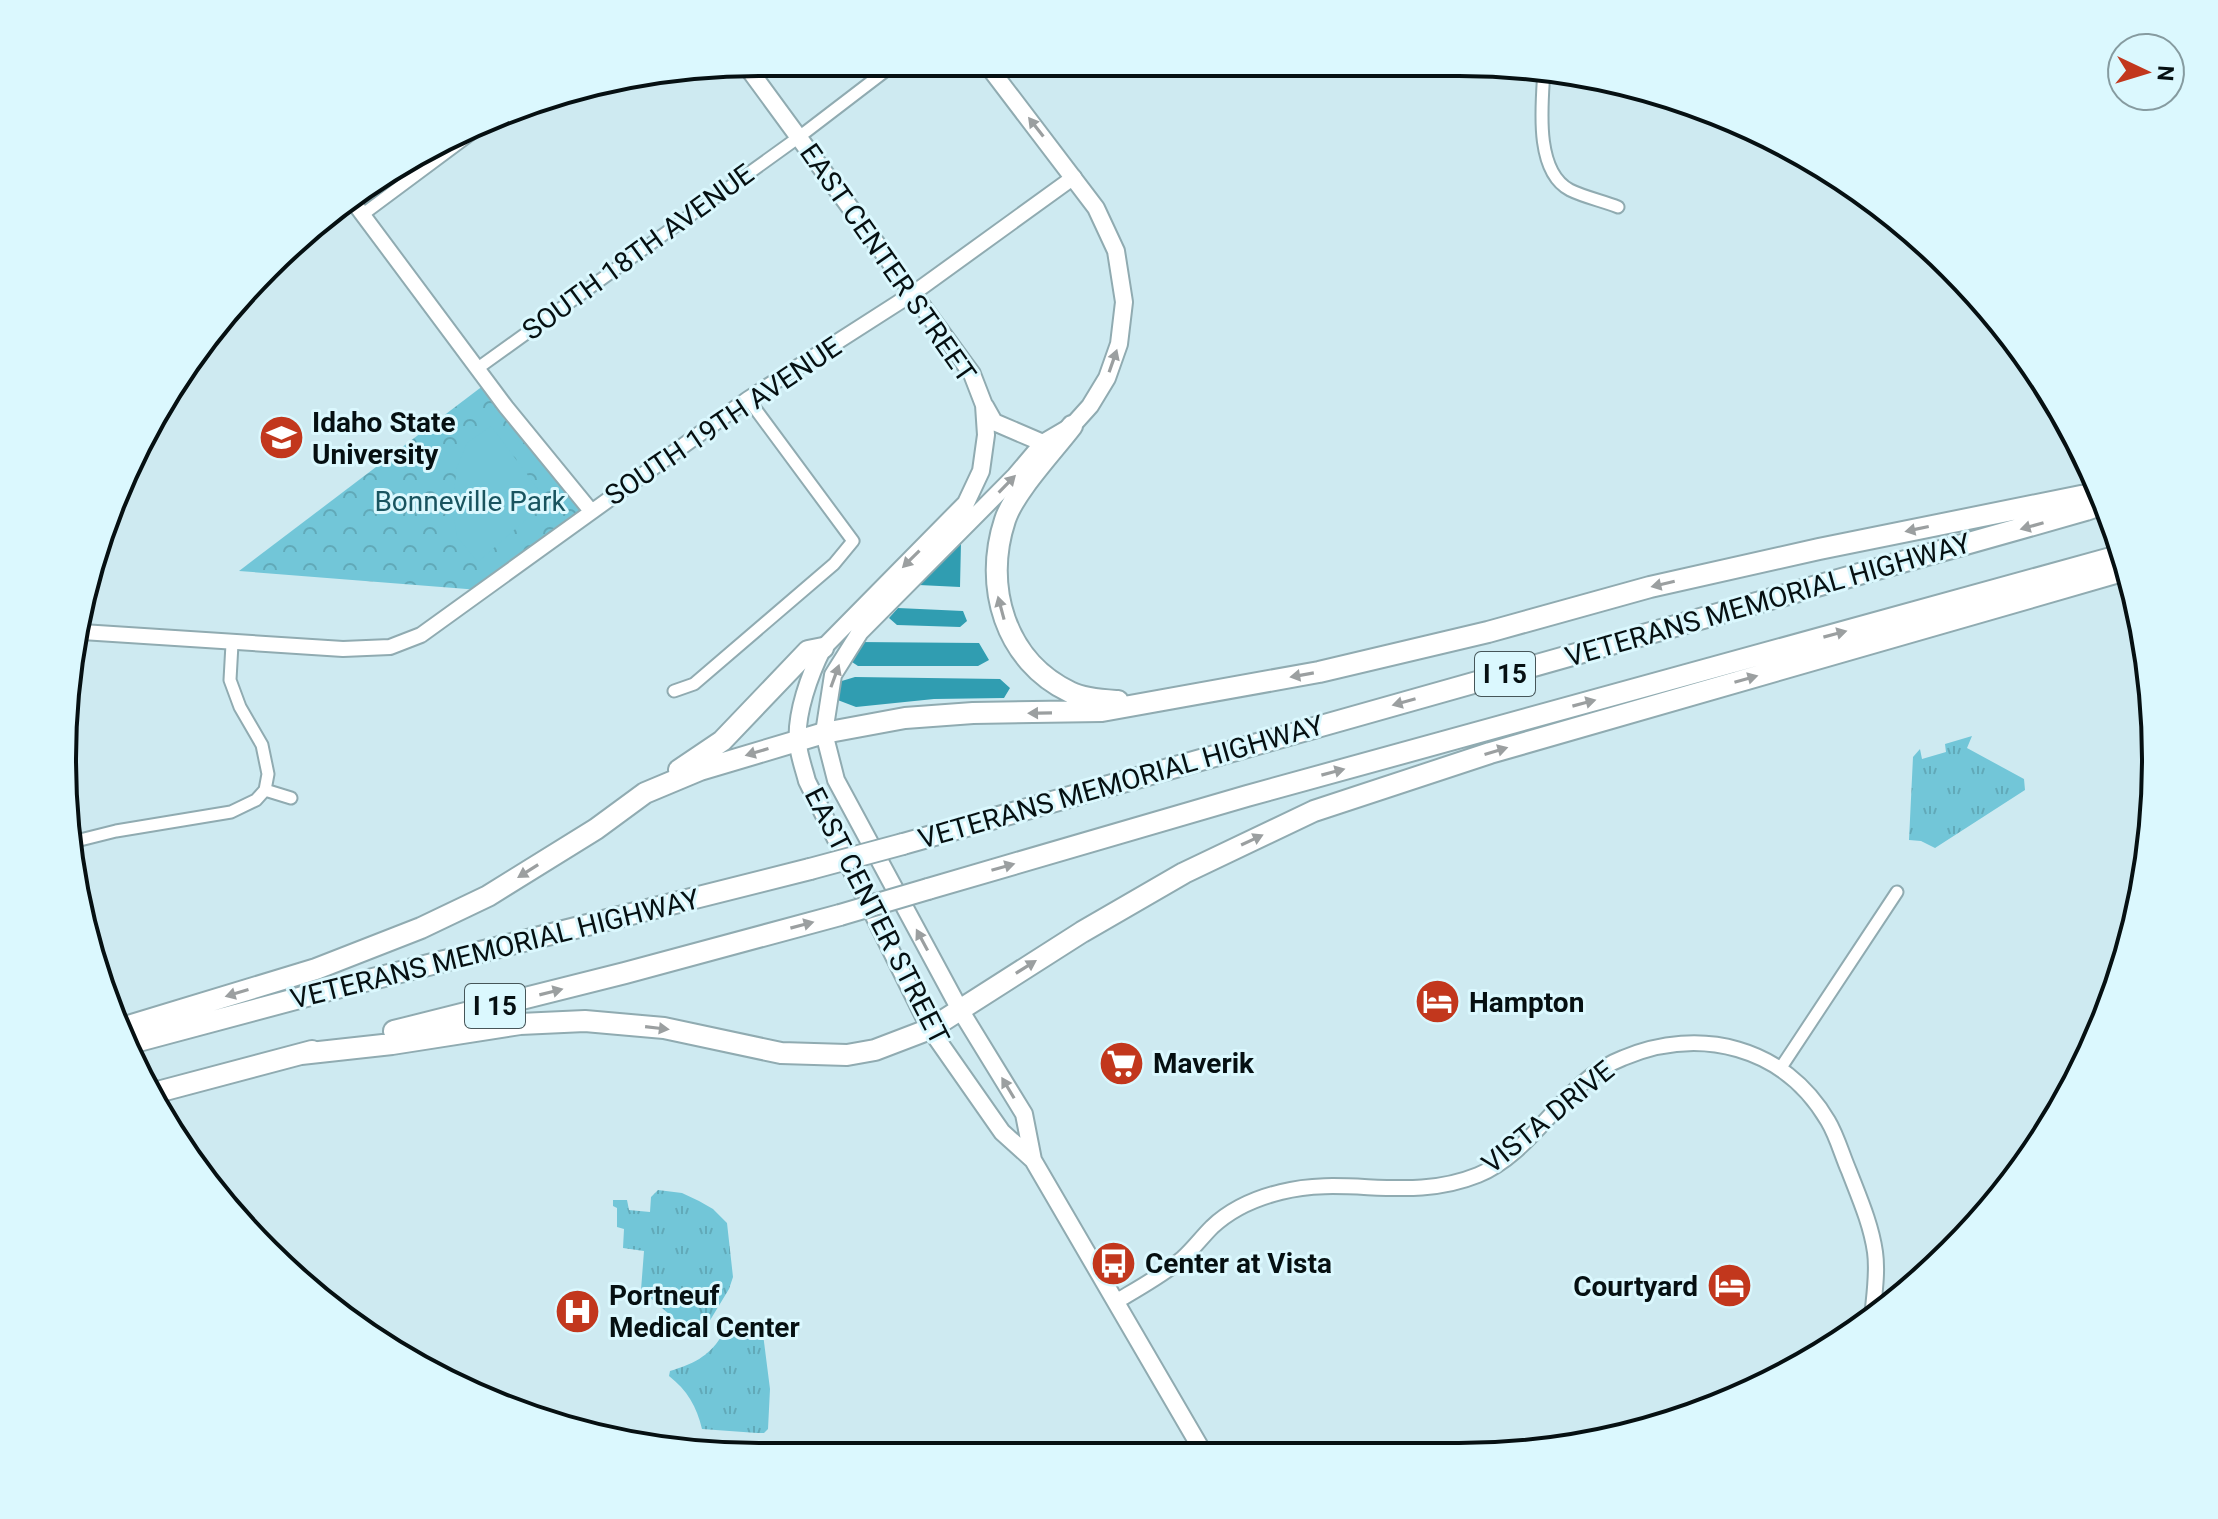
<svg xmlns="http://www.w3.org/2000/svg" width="2218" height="1519" font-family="Roboto,sans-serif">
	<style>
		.grass { fill: url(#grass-tufts) }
		.park { fill: url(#park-crowns) }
		.pitch { fill: #72c6d8 }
		.water { fill: #309db1 }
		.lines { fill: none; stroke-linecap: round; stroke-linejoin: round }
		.minor-casing { stroke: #90abb1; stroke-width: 15 }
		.tertiary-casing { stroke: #90abb1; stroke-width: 18 }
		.secondary-casing { stroke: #90abb1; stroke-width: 20 }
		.motorway-casing { stroke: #90abb1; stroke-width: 24 }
		.minor { stroke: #fff; stroke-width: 11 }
		.tertiary { stroke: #fff; stroke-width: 14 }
		.secondary { stroke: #fff; stroke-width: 16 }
		.motorway { stroke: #fff; stroke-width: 20 }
		.motorway-bridge-casing { stroke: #90abb1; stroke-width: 24; stroke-linecap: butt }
		.motorway-bridge { stroke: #fff; stroke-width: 20 }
		.oneway { fill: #9b9fa0 }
		.labels { text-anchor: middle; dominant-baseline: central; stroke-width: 6; stroke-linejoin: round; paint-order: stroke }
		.shield { fill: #dbf8fe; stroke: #465659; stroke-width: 2 }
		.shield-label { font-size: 26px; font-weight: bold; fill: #061012 }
		.street-label { font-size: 28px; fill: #061012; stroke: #dbf8fe }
		.poi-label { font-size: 28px; font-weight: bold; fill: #061012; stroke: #dbf8fe; text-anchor: start }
		.park-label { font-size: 28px; fill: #19545f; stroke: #dbf8fe }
		.rim { fill: none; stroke: #061012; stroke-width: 4 }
	</style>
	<defs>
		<pattern id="grass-tufts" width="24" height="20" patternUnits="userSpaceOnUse" patternTransform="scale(2)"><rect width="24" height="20" fill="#72c6d8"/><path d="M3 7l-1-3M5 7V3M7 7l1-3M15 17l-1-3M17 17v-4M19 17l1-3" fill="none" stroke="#61a9b8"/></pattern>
		<pattern id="park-crowns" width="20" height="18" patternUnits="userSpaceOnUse" patternTransform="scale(2)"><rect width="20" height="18" fill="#72c6d8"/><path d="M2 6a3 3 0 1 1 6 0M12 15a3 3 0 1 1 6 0" fill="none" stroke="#61a9b8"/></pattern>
	</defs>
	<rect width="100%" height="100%" fill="#ceeaf1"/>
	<path class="grass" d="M1972,736l-5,12 57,31 1,11 -90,58 -14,-7 -12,-1 4,-83 7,-8 2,10 24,-7 -1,-8z
		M658,1190l24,3 17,8 14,8 14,14 6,54 -4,12 -20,33 -26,4 -42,-36 3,-39 -21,-3 1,-19 -7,-2v-19l-4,-2v-6h14l2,10 21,2 1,-15z
		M755,1329l8,5 7,55 -2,40 -4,4h-7l-55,-4c-5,-22 -15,-39 -33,-53l1,-5c23,-7 38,-14 51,-34z"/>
	<path class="park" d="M488,382l97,133 -93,76 -253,-20z"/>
	<path class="pitch" d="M491,426l56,75 -69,61 -21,-25 -5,-30 5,-40 10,-24z"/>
	<path class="water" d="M961,542l-1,45 -41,-2z
		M898,608l65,3 4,10 -7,6 -63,-2 -8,-7z
		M858,642l121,1 10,17 -11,6h-120l-9,-6z
		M855,677l145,2 10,9 -6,10 -70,1 -78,8 -21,-8v-16z"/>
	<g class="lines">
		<defs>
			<path id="minor" d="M1544,70c-2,34 -10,101 26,120 14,7 33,11 48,17
				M362,215l121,-90
				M478,368l321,-231 98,-75
				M674,691l20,-7 140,-120 19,-23 -105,-142
				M265,790l26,8
				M72,842l44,-11 115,-19 25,-12 9,-10 3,-16 -6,-29 -22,-38 -10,-27 2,-36
				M1780,1069l117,-177"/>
			<path id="tertiary" d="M351,199l155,208 85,104
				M82,632l261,17 47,-2 31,-12 327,-236 167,-107 159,-115
				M1117,1301c22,-13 46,-26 66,-43 10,-9 19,-21 29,-31 18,-17 44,-29 69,-35 66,-17 128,11 197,-17 58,-24 85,-94 145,-117 77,-32 161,-12 205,63 9,15 14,34 21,50 10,26 22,53 26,81 3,21 -1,44 -3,66"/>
			<path id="secondary" d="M985,62l111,146 20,43 8,51 -5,42 -12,34 -17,28 -18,20 -29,17 -28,33 -155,156 -27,43 -9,58 12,47 123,228 65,106 9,46
				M745,64l227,310 12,31 2,30 -5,36 -15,32 -143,145c-13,26 -28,66 -25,96 1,12 6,25 9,37l123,248 72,103 31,28 173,297
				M985,406l9,16 49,21"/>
			<path id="motorway" d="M1072,426c-19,25 -58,66 -67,94 -22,66 0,141 65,172 13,7 33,8 48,9
				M679,770l43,-29 86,-90 15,-3
				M903,844l1183,-334 20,-7
				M928,889l319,-93 875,-241
				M125,1027l191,-58 105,-41 67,-32 108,-67 49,-36 55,-23 124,-37 81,-15 68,-5 129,-2 217,-39 169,-40 162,-45 169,-38 262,-53 22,-2
				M394,1031l231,-58 215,-58
				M131,1043l202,-54 477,-120
				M301,1054l91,-10 128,-20 65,-3 79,7 117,25 66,2 28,-5 55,-21 152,-97 102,-59 130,-62 176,-58 636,-183
				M150,1094l162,-43"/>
		</defs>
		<use href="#minor" class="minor-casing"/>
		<use href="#tertiary" class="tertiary-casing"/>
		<use href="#secondary" class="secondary-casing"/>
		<use href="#motorway" class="motorway-casing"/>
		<use href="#minor" class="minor"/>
		<use href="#tertiary" class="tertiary"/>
		<use href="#secondary" class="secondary"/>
		<use href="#motorway" class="motorway"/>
		<defs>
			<path id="motorway-bridge" d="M810,869l93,-25
				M840,915l88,-26"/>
		</defs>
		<use href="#motorway-bridge" class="motorway-bridge-casing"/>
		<use href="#motorway-bridge" class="motorway-bridge"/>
	</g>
	<defs><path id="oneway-solid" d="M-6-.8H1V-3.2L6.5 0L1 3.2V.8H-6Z" transform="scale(2)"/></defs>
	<g class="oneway">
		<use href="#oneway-solid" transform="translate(1036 127) rotate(-128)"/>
		<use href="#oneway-solid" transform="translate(1113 361) rotate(-71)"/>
		<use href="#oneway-solid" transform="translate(1007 484) rotate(-46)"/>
		<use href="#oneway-solid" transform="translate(2032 526) rotate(164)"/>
		<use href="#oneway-solid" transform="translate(1917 529) rotate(168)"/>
		<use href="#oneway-solid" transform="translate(911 559) rotate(135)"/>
		<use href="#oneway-solid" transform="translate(1663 584) rotate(167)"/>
		<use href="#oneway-solid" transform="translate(1001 608) rotate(-105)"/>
		<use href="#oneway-solid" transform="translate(1835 634) rotate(-15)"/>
		<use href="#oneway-solid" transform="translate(1302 675) rotate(170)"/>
		<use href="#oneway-solid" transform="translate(835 676) rotate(-70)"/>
		<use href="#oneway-solid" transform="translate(1746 679) rotate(-16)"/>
		<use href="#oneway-solid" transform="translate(1404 702) rotate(164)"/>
		<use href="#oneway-solid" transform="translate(1584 703) rotate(-15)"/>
		<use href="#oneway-solid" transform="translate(1040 713) rotate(179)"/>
		<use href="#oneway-solid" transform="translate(1496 751) rotate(-17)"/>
		<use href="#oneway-solid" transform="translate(757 752) rotate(163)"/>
		<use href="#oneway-solid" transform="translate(1333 772) rotate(-15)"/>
		<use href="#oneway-solid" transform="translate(1252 840) rotate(-25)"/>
		<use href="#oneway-solid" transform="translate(1003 867) rotate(-16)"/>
		<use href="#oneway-solid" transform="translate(528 871) rotate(148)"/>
		<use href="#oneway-solid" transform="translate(802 925) rotate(-15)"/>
		<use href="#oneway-solid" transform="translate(922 940) rotate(-118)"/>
		<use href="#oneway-solid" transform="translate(1026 967) rotate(-32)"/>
		<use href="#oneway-solid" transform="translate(551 992) rotate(-14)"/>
		<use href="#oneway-solid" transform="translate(237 993) rotate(163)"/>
		<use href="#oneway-solid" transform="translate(657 1028) rotate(7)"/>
		<use href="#oneway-solid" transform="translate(1008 1088) rotate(-121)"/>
	</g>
	<defs>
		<symbol id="university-disc" viewBox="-11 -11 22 22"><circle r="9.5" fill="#c2371d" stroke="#dbf8fe"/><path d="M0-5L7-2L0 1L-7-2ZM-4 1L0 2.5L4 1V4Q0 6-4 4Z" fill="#fff"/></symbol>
		<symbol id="hotel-disc" viewBox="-11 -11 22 22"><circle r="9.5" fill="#c2371d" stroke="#dbf8fe"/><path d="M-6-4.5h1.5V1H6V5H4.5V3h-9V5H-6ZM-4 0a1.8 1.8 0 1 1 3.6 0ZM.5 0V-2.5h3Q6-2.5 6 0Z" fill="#fff"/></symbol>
		<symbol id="supermarket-disc" viewBox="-11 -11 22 22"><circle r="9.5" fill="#c2371d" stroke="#dbf8fe"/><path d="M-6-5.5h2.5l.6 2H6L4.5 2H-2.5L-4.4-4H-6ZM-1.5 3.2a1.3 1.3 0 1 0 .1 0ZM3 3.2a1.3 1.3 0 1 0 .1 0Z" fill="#fff"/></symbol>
		<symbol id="bus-disc" viewBox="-11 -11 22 22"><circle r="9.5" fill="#c2371d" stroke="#dbf8fe"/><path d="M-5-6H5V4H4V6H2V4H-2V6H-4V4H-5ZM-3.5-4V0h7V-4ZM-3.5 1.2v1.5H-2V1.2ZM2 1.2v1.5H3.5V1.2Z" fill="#fff"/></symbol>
		<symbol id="hospital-disc" viewBox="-11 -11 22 22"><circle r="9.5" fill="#c2371d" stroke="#dbf8fe"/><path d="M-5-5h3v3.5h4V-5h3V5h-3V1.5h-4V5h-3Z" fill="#fff"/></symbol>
	</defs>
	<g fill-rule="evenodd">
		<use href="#university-disc" x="256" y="412" width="51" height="51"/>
		<use href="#hotel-disc" x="1412" y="976" width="51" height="51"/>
		<use href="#supermarket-disc" x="1096" y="1038" width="51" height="51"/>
		<use href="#bus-disc" x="1088" y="1238" width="51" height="51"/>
		<use href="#hotel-disc" x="1704" y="1260" width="51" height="51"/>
		<use href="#hospital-disc" x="552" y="1286" width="51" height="51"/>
	</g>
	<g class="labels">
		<g class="shield">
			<rect x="1475" y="652" width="60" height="44" rx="6"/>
			<rect x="465" y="984" width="60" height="44" rx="6"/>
		</g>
		<g class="shield-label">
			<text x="1505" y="674">I 15</text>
			<text x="495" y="1006">I 15</text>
		</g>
		<g class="street-label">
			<text transform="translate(638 252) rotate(-36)">SOUTH 18TH AVENUE</text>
			<text transform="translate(888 263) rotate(55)">EAST CENTER STREET</text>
			<text transform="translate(723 421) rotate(-34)">SOUTH 19TH AVENUE</text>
			<text transform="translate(1768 600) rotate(-16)">VETERANS MEMORIAL HIGHWAY</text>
			<text transform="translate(1121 782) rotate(-16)">VETERANS MEMORIAL HIGHWAY</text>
			<text transform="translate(877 916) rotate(63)">EAST CENTER STREET</text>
			<text transform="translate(495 949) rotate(-14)">VETERANS MEMORIAL HIGHWAY</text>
			<text transform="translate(1548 1117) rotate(-39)">VISTA DRIVE</text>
		</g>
		<g class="poi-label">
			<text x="312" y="422">Idaho State<tspan x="312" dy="32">University</tspan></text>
			<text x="1469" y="1002">Hampton</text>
			<text x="1153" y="1063">Maverik</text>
			<text x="1145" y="1263">Center at Vista</text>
			<text x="1698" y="1286" text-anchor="end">Courtyard</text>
			<text x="609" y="1295">Portneuf<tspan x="609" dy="32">Medical Center</tspan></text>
		</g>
		<g class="park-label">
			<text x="470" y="501">Bonneville Park</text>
		</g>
	</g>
	<path d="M0 0H2218V1519H0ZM759 76H1459A683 683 0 0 1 2142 759V760A683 683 0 0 1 1459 1443H759A683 683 0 0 1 76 760V759A683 683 0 0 1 759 76Z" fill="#dbf8fe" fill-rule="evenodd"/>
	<path class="rim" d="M759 76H1459A683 683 0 0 1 2142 759V760A683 683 0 0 1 1459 1443H759A683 683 0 0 1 76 760V759A683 683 0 0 1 759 76Z"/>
	<g transform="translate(2146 72) rotate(94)"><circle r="38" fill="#dbf8fe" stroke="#869ba0" stroke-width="2"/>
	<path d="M0-6L14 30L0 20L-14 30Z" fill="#c2371d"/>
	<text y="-12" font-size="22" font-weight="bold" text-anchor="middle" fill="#061012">N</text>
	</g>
</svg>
